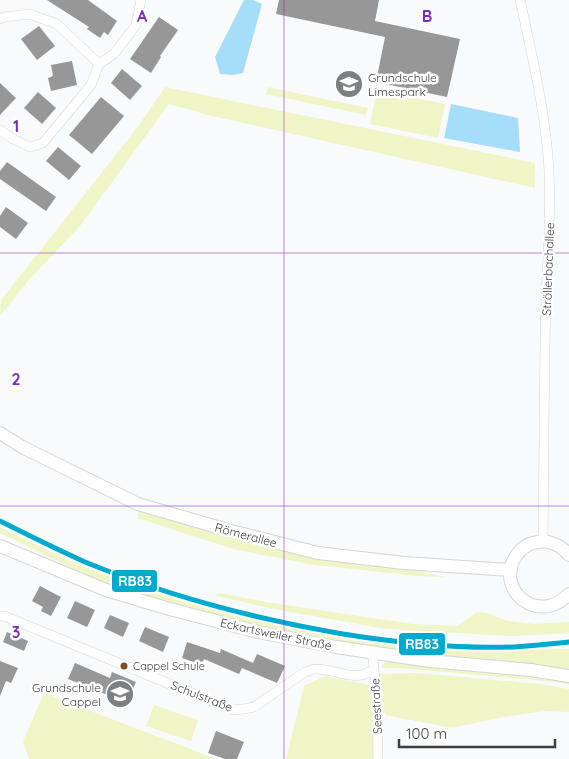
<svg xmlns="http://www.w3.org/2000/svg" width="569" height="759" font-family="Quicksand,sans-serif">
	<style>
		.green { fill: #f0f5c8 }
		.water { fill: #a6defa }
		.building { fill: #979797 }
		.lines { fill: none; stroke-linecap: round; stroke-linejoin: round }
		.street-casing { stroke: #d4d5d6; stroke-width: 10 }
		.secondary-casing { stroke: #d4d5d6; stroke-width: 14 }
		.street { stroke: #fefefe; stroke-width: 9 }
		.secondary { stroke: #fefefe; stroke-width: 12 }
		.rail-1-casing { stroke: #fff; stroke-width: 9 }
		.rail-1 { stroke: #00a9ce; stroke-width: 5 }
		.grid { fill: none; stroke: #7b2cbf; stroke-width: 1; stroke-opacity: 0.55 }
		.bus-dot { fill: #7a4b2a; stroke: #fff; stroke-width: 2 }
		.labels { text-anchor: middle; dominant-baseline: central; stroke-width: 5; stroke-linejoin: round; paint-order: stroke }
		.bus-label { font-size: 11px; fill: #3c3d3d; stroke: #fff; text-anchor: start }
		.poi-label { font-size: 12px; fill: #3c3d3d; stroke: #fff; text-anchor: start }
		.street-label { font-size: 12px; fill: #3c3d3d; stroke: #fff }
		.grid-label { font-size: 16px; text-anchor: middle; font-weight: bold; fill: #7b2cbf; stroke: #fff; stroke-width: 5; stroke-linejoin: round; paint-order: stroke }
		.line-badge { stroke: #fff; stroke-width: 2 }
		.badge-label { font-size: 14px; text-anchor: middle; font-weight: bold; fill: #fff }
	</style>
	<rect width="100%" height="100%" fill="#f9fafb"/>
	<path class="green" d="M165,87l370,76v25l-327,-73 -39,-11 -89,122 -52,55 -28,35 1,-16 136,-172z
		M268,87l100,21 -2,7 -100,-21z
		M377,90l68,14 -7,34 -68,-14z
		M140,508l249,57 56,12 -27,-1 -104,-11 -81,-16 -96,-31z
		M0,527l70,34 83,31 94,27 59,12 87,13 96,6 80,-1v21l-171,-17 -71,-13 -84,-18 -89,-24 -66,-22 -88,-43z
		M220,593l52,10 141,21 44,2 20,-14 10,1 21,8 26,3 35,-2v11l-57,3 -126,-7 -118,-21 -54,-13z
		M396,661l115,11 58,8v5l-13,-3 -30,-3 -129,-11h-11l-5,-1 4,-5z
		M416,673l125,11 28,5v23l-24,-1 -42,6 -51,11 -67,-13 -7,-41z
		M325,676l50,10 3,73h-92l18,-73z
		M44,693l172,66h-187l-6,-18z
		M154,705l44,15 -7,21 -45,-15z"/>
	<path class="water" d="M244,0h9l9,4 -19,69 -10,2 -13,-1 -5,-17z
		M451,104l67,14 2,34 -76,-14z"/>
	<path class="building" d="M47,0h41l29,21 -9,14 -4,-3 -4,6 -13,-9 2,-2z
		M279,0h100l-4,21 85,18 -13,58 -71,-15 9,-45 -109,-23z
		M159,17l19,13 -18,26 1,1 -10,16 -21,-14z
		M39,26l16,20 -18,14 -16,-21z
		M72,61l5,24 -26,6 -3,-13 5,-2 -2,-11z
		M122,69l20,17 -12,14 -19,-17z
		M0,83l16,15 -16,17z
		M38,92l18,16 -14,16 -18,-16z
		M101,97l23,19 -32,38 -23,-19z
		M58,147l23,19 -12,14 -23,-19z
		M7,162l49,35 -10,14 -46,-32v-8z
		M6,207l22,16 -12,16 -16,-12v-11z
		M40,586l21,11 -10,19 -10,-5 2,-4 -11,-6z
		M75,601l20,9 -8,17 -20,-9z
		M110,615l19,8 -6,14 -19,-9z
		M145,627l24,10 -6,15 -24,-11z
		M7,632l21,9 -4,10 -21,-9z
		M187,642l33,11 1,-4 32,14 4,-9 28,12 -8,17 -35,-15 -3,6 -35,-15 -2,6 -20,-7z
		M0,661l18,7 -7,15 -5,-2 -6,15z
		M75,663l35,15 2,-6 24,10 -9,21 -59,-24z
		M216,731l28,11 -7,17h-12l-17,-6z"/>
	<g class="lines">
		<defs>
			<path id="street" d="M520,0c12,56 26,113 29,171 2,42 -1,83 -3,125 -2,81 -2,163 -3,245
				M0,19l4,-2 25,-3 28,10 42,40
				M99,64l15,-10 22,-29 5,-25
				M0,130l13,9 17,8 13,-4 48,-58 8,-21
				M0,616h4l229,94 11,-1 10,-2 51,-35c4,-1 7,-3 11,-3 21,0 38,14 57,1
				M373,652c0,13 2,24 3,36 3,23 1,48 2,71"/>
			<path id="secondary" d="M0,433l22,14 116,57 93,27 87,22 86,10 107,7
				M0,546l106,44 60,18 92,24 78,15 94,14 101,9 38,6
				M569,555c-7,-9 -19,-15 -31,-13 -9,1 -17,6 -22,14 -22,32 21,71 53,38"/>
		</defs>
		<use href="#street" class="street-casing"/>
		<use href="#secondary" class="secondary-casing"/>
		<use href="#street" class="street"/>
		<use href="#secondary" class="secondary"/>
		<defs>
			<path id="rail-1" d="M0,521c28,14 56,28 85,41 83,34 170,57 258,72 56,9 113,15 170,13 18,-1 37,-3 56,-5"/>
		</defs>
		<use href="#rail-1" class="rail-1-casing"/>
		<use href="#rail-1" class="rail-1"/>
	</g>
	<path class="grid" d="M284,0v759M0,253h569M0,506h569"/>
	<defs>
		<symbol id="school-disc" viewBox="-11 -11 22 22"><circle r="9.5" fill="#7e7f80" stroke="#fff"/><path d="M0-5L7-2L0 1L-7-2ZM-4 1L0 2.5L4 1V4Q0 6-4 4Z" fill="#fff"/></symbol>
	</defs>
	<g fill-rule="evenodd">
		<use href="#school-disc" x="333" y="68" width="32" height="32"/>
		<use href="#school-disc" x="104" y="678" width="32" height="32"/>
	</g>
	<circle class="bus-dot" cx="124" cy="666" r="4.5"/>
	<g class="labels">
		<g class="bus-label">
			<text x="133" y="666">Cappel Schule</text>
		</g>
		<g class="poi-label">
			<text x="368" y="77">Grundschule<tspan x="368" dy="14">Limespark</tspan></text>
			<text x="101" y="687" text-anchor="end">Grundschule<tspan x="101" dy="14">Cappel</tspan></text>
		</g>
		<g class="street-label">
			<text transform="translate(548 269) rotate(-88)">Ströllerbachallee</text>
			<text transform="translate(246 535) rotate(15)">Römerallee</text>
			<text transform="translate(276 634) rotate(12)">Eckartsweiler Straße</text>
			<text transform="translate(202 696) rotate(21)">Schulstraße</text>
			<text transform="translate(376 706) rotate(-93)">Seestraße</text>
		</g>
	</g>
	<g class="grid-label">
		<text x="142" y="22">A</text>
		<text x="427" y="22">B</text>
		<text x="16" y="132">1</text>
		<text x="16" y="385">2</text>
		<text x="16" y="638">3</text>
	</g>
	<g class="line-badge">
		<rect x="111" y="569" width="47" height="24" rx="5" fill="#00a9ce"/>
		<rect x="398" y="632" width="48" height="24" rx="5" fill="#00a9ce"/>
	</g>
	<g class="badge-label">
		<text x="135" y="586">RB83</text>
		<text x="422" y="649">RB83</text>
	</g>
	<path d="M399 739v8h156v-8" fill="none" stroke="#3c3d3d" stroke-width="2.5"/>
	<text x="406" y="739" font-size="15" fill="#3c3d3d" stroke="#ffffff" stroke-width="4" paint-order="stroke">100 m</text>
</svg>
